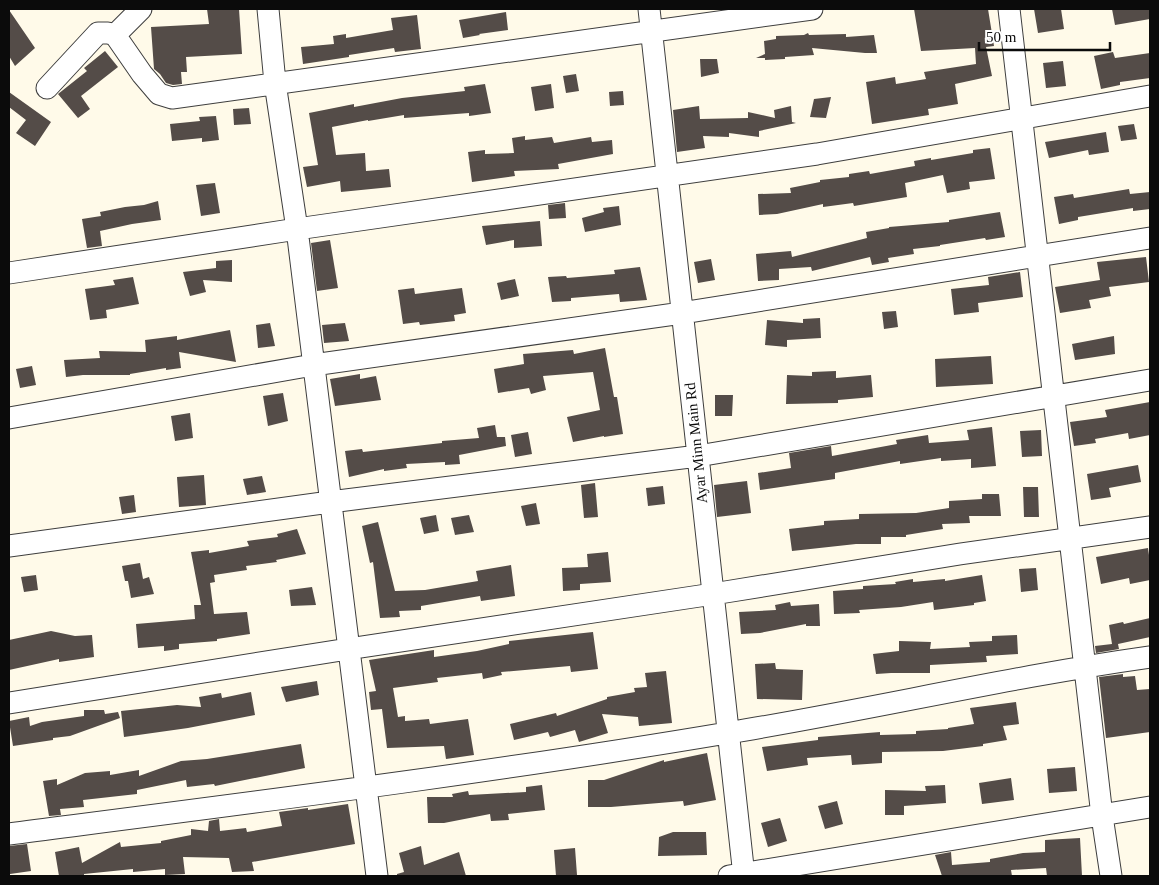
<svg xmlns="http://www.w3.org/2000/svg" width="1159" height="885" font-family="'Times New Roman',serif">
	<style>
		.building { fill: #544c48 }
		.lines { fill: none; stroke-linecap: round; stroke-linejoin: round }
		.minor-casing { stroke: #3e3e3e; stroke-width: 23 }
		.minor { stroke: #fff; stroke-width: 21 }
		.labels { text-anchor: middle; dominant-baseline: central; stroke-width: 5; stroke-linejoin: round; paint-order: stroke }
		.street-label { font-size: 15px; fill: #0b0b0b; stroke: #fff }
	</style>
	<rect width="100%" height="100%" fill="#fffae9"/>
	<path class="building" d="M207,9h32l3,45 -56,3 1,15h-6l1,12 -9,1 -7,-2 -6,-9 -6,-5 -3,-42 58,-3z
		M914,9h74l6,37 -8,1 6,29 -37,8 3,20 -30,5 1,6 -57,9 -6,-42 29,-5 1,7 30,-5 -2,-7 52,-8 -1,-16 -54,3z
		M1034,9h27l3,20 -26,4z
		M1112,9h38v10l-35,6z
		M9,10l26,38 -20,18 -6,-10z
		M506,12l2,18 -29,4 1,1 -17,3 -4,-18z
		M417,15l4,34 -26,3 -1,-4 -45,7v2l-46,7 -2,-17 33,-3 -1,-8 13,-2v4l47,-8 -2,-12z
		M808,33l1,2 37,-1v3l28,-2 3,18h-12l-53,-5 2,7 -29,2v2l-20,1v-2h-9l9,-4 -1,-13 12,-2v-3l28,-1z
		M105,51l13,16 -37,29 9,13 -12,9 -20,-24 29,-23 -3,-3z
		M1113,52l2,6 35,-5v25l-30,4v3l-19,4 -7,-33z
		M700,59h17l2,14 -18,4z
		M1063,61l3,25 -20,2 -3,-25z
		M576,74l3,17 -13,2 -3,-17z
		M485,84l6,29 -22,3v-3l-65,5v-3l-36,6v-1l-36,7 4,28 29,-2 1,18 23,-2 2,18 -50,5 -1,-11 -33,6 -4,-20 15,-2 -9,-52 45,-9v3l48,-9 63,-7 -1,-4z
		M551,84l3,24 -19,3 -4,-24z
		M623,91l1,14 -14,1 -1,-14z
		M9,92l42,30 -16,24 -19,-13 10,-13 -17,-13z
		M831,97l-5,21 -16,-1 4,-18z
		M699,106l1,13 48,-1v-6l27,6 -1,-8 17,-4 1,16 4,1 -37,8v6l-30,-4v4l-26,-1 2,12 -28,4 -4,-42z
		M249,108l2,16 -17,1 -1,-16z
		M216,116l3,24 -17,2v-4l-30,3 -2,-17 30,-3 -1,-4z
		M1134,124l3,15 -16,2 -3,-15z
		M1106,132l3,20 -20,3 -1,-5 -39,8 -4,-16z
		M525,136v4l27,-3 2,6 37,-6 1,5 20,-2 1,14 -55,10 1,5 -45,2 1,5 -43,6 -4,-30 17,-2v4l29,-1 -2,-15z
		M990,148l5,31 -26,3 1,7 -23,4 -4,-18 -38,8 2,14 -53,9 -1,-3 -30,4v-3l-46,10 -18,1 -1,-21 33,-1 -1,-5 30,-6v-2l29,-3v-3l20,-3 1,3 45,-8 -1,-5 17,-3v2l42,-7v-3z
		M215,183l5,30 -19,3 -5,-31z
		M1129,189l1,5 20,-2v17l-17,2v-3l-55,9v3l-19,4 -5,-27 19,-3 1,4z
		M158,201l3,19 -29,4 -32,7 2,15 -15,2 -5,-29 19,-3 -1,-4 25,-5 19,-2z
		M565,203l1,15 -17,1 -1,-14z
		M619,206l2,19 -36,7 -3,-14 22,-6 -1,-4z
		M1000,212l5,25 -19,3 -1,-2 -45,7v1l-27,3 1,5 -26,4 1,4 -17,3 -2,-8 -58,14 -1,-4 -32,2v11l-21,1 -2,-27 35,-3 1,6 75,-19 -1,-6 23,-4v-1l60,-5v-2z
		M540,221l2,25 -28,2v-8l-28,5 -4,-19z
		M330,240l8,48 -21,3 -6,-48z
		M1146,257l3,25 -40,5 2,9 -22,4 2,8 -31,5 -5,-26 45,-7 -3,-18z
		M711,259l4,21 -17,3 -4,-21z
		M232,260v22l-29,-2 3,12 -16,4 -7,-24 33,-4v-7z
		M640,267l7,33 -27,2 -1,-8 -48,4v3l-19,1 -4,-25 18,-1 1,2 48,-4 -1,-4z
		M1020,272l3,25 -45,6 1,9 -25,3 -3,-26 38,-4 -1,-8z
		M133,277l6,27 -33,6 1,8 -17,2 -5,-31 30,-4 -2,-5z
		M515,279l4,17 -18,4 -4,-17z
		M414,288l1,6 47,-6 4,25 -12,2 1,6 -35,4 -1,-3 -16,2 -5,-34z
		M896,311l2,16 -14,2 -2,-17z
		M820,318l1,20 -34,2v7l-22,-2 2,-25 36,3v-4z
		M270,323l5,23 -17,2 -2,-23z
		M345,323l4,18 -25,2 -2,-18z
		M230,330l6,32 -57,-10 2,16 -15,2v-2l-36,6v1h-47l-17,2 -2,-17 36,-2 -1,-7 47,1 -1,-12 32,-4v4z
		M1114,336l1,18 -40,6 -3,-16z
		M605,348l9,49h3l6,37 -19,3v-1l-31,6 -6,-25 33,-7 -7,-38 -50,4 3,14 -15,4 -2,-6 -31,5 -4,-24 30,-5 -1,-10 50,-4 1,4z
		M991,356l2,28 -57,3 -1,-28z
		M32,366l4,19 -16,3 -4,-19z
		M836,371v7l35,-3 2,22 -35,3v3l-52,1 1,-29 25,1v-4z
		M360,374v5l16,-3 5,24 -46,6 -5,-27z
		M283,393l5,28 -20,5 -5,-30z
		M715,395h18l-1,21h-17z
		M1150,402v33l-21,4 -1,-6 -33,6 1,4 -22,3 -4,-24 37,-5 -2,-7z
		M190,413l3,25 -18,3 -4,-25z
		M495,425l2,12h8l1,9 -47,9 1,9 -15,1v-3l-39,2 1,4 -23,3v-2l-35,8 -4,-26 17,-2 1,3 79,-9v-2l37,-3 -2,-10z
		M992,427l4,39 -25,2v-9l-30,2v-3l-41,6v-3l-65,12v6l-75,11 -2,-17 33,-5 -2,-15 42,-7 1,10 65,-12 -1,-4 32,-5 1,8 40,-3 -2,-10z
		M1041,430l1,26 -20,1 -2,-26z
		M528,432l4,22 -17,3 -4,-22z
		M1138,465l3,17 -32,6 2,9 -20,3 -4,-26z
		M204,475l2,30 -27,2 -2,-30z
		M262,476l4,16 -19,3 -4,-16z
		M747,481l4,32 -34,4 -3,-32z
		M595,483l3,34 -14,1 -3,-33z
		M663,486l2,18 -17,2 -2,-18z
		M1023,487h15l1,30h-15z
		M982,494h17l2,22h-32l1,7 -28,1 1,5 -37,6v2h-25v7h-25l-64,7 -3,-22 35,-4v-4l35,-2v-5l57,-1 33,-5v-7l33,-2z
		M134,495l2,17 -14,2 -3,-17z
		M536,503l4,21 -14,2 -5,-20z
		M436,515l3,16 -15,3 -4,-16z
		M469,515l5,17 -19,3 -4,-17z
		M378,522l17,69 30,-1 53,-9 -2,-10 35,-6 4,31 -34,5 -1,-5 -59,10v4l-22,1 1,6 -20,1 -7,-56 -3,1 -8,-37z
		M297,529l9,25 -30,6 1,2 -31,4 1,4 -33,5 1,7 -5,1 4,31 33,-2 3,22 -33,5v2l-38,3v5l-15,2v-5l-26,2 -2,-24 59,-5 -1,-14h7l-10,-53 18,-2v3l40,-7 -2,-5 31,-4 -1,-3z
		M1148,548l2,14v18l-20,4 -1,-6 -28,6 -5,-27z
		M608,552l3,30 -31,2v6l-17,1 -1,-23 26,-1 -1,-13z
		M140,563l3,16 6,-2 5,17 -23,4 -3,-17h-3l-3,-15z
		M1036,568l2,22 -17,2 -2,-23z
		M36,575l2,15 -14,2 -3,-15z
		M982,575l4,26 -12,2v2l-40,5 -1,-8 -32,5 -42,3 1,3 -26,1 -1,-23 30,-2v-3l33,-2 -1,-2 18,-3v3l32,-3v2z
		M312,587l4,18 -25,1 -2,-16z
		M790,602l1,4 28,-2 1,22h-14v-2l-46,9 -19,1 -2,-22 37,-2 -1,-5z
		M1150,618v19l-32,7 1,5 -23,4 -1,-7 17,-2 -3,-19 14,-3 1,2z
		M51,631l24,5 17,-1 2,22 -35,5v-3l-50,11v-30z
		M593,632l5,37 -27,3 -1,-6 -69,6 1,3 -19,4 -1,-6 -45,5 1,4 -45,6 5,29 7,-1v5l24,-2 1,5 38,-5 6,36 -28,4 -2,-13 -57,2 -5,-39 -11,1 -2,-18 7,-1 -7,-31 65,-10v7l43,-6 32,-7v-3z
		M1017,635l1,19 -32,2 1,6 -57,3v8h-39l-15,1 -3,-20 26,-3v-10l32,1 -1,7 40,-2 -1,-5 23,-1v-5z
		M775,663l1,6 27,1 -1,30 -45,-1 -2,-35z
		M666,671l6,52 -33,3 -1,-9 -36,-3 6,19 -29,9 -4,-12 -25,7 -2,-5 -34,8 -4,-16 46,-11 1,3 50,-17v-2l28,-5 -1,-4 13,-1 -2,-14z
		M1123,674v3l12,-1 2,14 13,-1v43l-44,6 -7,-61z
		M317,681l2,14 -33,7 -5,-15z
		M251,692l4,23 -67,13 -64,9 -3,-26 56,-6 24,2 -2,-10 22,-4 1,5z
		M1016,702l3,22 -16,2 4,14 -24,4v2l-40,5 -61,1v11l-30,2 -1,-10 -44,3 1,7 -41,6 -5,-24 56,-7v-3l62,-5v3l36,-1v-3l32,-2v-1l26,-4 -4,-16z
		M84,710h20l1,4 13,-2 2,6 -50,18 -17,2v2l-40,6 -4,-25 20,-4 1,9 12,-4 42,-6z
		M301,744l4,24 -90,18 -1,-2 -27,3 -1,-7 -49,10v4l-54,6 1,7 -24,2 1,6 -12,1 -6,-35 14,-2v6l28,-12 25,-2v4l29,-5v6l42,-15 26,-2z
		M707,753l9,47 -32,6 -1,-5 -72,6h-23v-27h16l60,-20v2z
		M1075,767l2,24 -28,2 -2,-24z
		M1011,778l3,22 -32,4 -3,-21z
		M542,785l3,25 -37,4 1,6 -18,1 -1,-7 -46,9h-16l-1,-26h26l-1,-3 16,-3 1,4 57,-3v-5z
		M945,785l1,18 -42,3v9h-19v-25l41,1 -1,-5z
		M837,801l6,23 -18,5 -7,-23z
		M348,804l7,40 -103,18 2,9 -22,1 -3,-14 -46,-1 2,17 -20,1v-6l-32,3v-3l-49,5v2h-25l-4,-24 24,-5 3,16 38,-21 1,5 40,-4v-2l30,-6v-6l17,2 1,-10 10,-2 1,12 26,-3 1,4 35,-6 -3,-14 29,-4v2z
		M780,818l7,23 -19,6 -7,-24z
		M673,832h33l1,23 -49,1 1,-19z
		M1080,838l2,38h-35l-1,-8 -35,2 1,6h-70l-7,-21 16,-3 1,13 38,-3v-3l33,-6 22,-1v-12z
		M27,844l4,27 -21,3 -1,-28z
		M421,846l3,19 35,-13 7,24h-69v-2l7,-2 -5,-19z
		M575,848l2,27 -21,1 -2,-26z"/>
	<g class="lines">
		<defs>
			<path id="minor" d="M268,9l7,74 22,146 80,647
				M649,9l95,867
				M1009,9l93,807 9,60
				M115,35l26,-26
				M47,88l51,-55h10l7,2 27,39 17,20 13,4 640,-89
				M9,273l288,-44 520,-75 333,-58
				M9,418l304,-53 369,-52 468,-75
				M9,546l321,-44 368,-46 452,-76
				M9,703l339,-54 365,-55 247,-40 190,-27
				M9,834c240,-31 480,-61 718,-101 142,-23 281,-56 423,-76
				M729,876l421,-69"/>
		</defs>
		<use href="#minor" class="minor-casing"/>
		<use href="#minor" class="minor"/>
	</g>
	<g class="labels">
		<g class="street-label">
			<text transform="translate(696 443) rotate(-96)">Ayar Minn Main Rd</text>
		</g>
	</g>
	<rect width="1159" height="885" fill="none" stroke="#0b0b0b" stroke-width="20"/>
	<path d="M979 42v8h131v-8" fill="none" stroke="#0b0b0b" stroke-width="2.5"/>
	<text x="986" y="42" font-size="15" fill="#0b0b0b" stroke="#ffffff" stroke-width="4" paint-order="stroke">50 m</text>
</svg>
